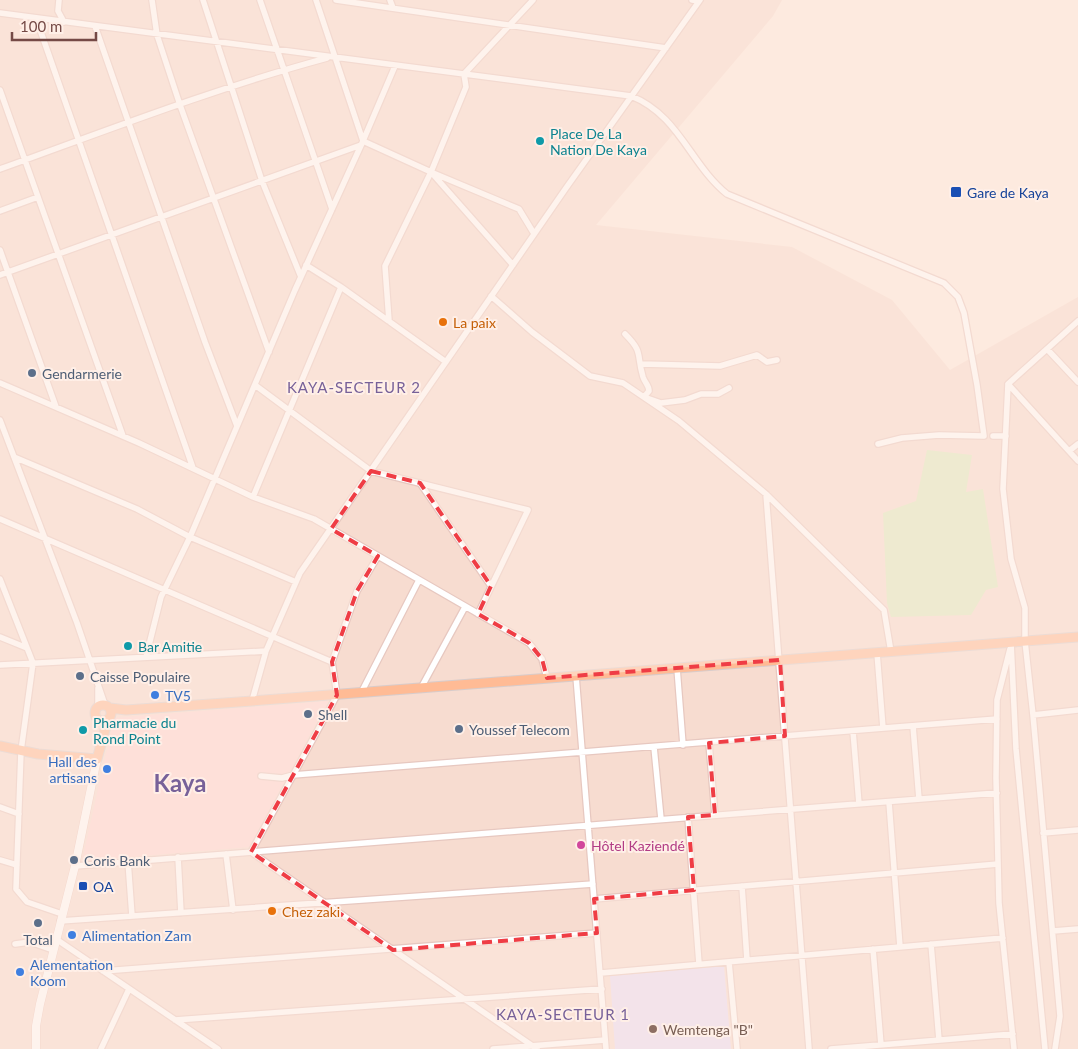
<svg xmlns="http://www.w3.org/2000/svg" width="1078" height="1049" font-family="Lato,sans-serif">
	<style>
		.residential { fill: #f7dcd0 }
		.commercial { fill: #ffd4d2 }
		.education { fill: #e7dcf9 }
		.green { fill: #dcebbe }
		.lines { fill: none; stroke-linecap: round; stroke-linejoin: round }
		.street-casing { stroke: #e7c8c0; stroke-width: 8 }
		.secondary-casing { stroke: #e9c4bb; stroke-width: 9 }
		.primary-casing { stroke: #d8cccb; stroke-width: 11 }
		.street { stroke: #fff; stroke-width: 5.5 }
		.secondary { stroke: #fff; stroke-width: 8 }
		.primary { stroke: #ffbb95; stroke-width: 9 }
		.marked { fill: none; stroke: #ef3d45; stroke-width: 4; stroke-dasharray: 10 6; stroke-linejoin: round }
		.culture-dot { fill: #0f9aa8; stroke: #ffefe7; stroke-width: 2 }
		.transit-dot { fill: #1a4fb4; stroke: #ffefe7; stroke-width: 2 }
		.food-dot { fill: #e8710a; stroke: #ffefe7; stroke-width: 2 }
		.service-dot { fill: #5c6f8a; stroke: #ffefe7; stroke-width: 2 }
		.shop-dot { fill: #3f7fe0; stroke: #ffefe7; stroke-width: 2 }
		.hotel-dot { fill: #d1479c; stroke: #ffefe7; stroke-width: 2 }
		.education-dot { fill: #8d6e63; stroke: #ffefe7; stroke-width: 2 }
		.labels { text-anchor: middle; dominant-baseline: central; stroke-width: 4; stroke-linejoin: round; paint-order: stroke }
		.culture-label { font-size: 14px; fill: #0d838f; stroke: #ffefe7; text-anchor: start }
		.transit-label { font-size: 14px; fill: #164399; stroke: #ffefe7; text-anchor: start }
		.food-label { font-size: 14px; fill: #c56008; stroke: #ffefe7; text-anchor: start }
		.service-label { font-size: 14px; fill: #4e5e75; stroke: #ffefe7; text-anchor: start }
		.shop-label { font-size: 14px; fill: #366cbe; stroke: #ffefe7; text-anchor: start }
		.hotel-label { font-size: 14px; fill: #b23c85; stroke: #ffefe7; text-anchor: start }
		.education-label { font-size: 14px; fill: #785e54; stroke: #ffefe7; text-anchor: start }
		.neighbourhood-label { font-size: 15px; letter-spacing: 1px; fill: #776199; stroke: #ffefe7 }
		.town-label { font-size: 24px; font-weight: bold; fill: #776199; stroke: #ffefe7 }
	</style>
	<rect width="100%" height="100%" fill="#fdeadf"/>
	<path class="residential" d="M0,0h782l-9,16 -177,209 196,22 100,53 58,70 128,-73v752h-1078z"/>
	<path class="commercial" d="M328,701l-79,146 -167,14 32,-143z"/>
	<path class="education" d="M724,966l7,83h-116l-5,-73z"/>
	<path class="green" d="M927,450l45,5 -6,37 17,-3 15,98 -12,3 -15,25 -80,2 -4,-14 -4,-90 33,-12z"/>
	<g class="lines">
		<defs>
			<path id="street" d="M59,0l-1,11 6,11
				M152,0l5,35 23,70 89,247
				M203,0l59,181 39,96
				M260,0l72,209
				M336,0l330,48
				M390,0l3,8
				M692,0l7,1
				M0,13l631,83c48,19 59,68 96,98l217,89 14,14 6,16 13,72 7,51 -45,-1 -37,3 -24,6
				M36,18l157,450
				M95,26l110,316 32,84
				M0,90l123,346
				M0,169c108,-39 216,-81 327,-111
				M431,172l35,-85 -2,-13 69,-74
				M431,172l82,93
				M433,173l86,36 14,23
				M0,211l38,-14
				M0,250l56,157
				M306,265l35,22 105,75
				M0,275l361,-130
				M491,296l41,36 58,44 33,7 56,38 87,73 118,116 7,42
				M389,321l-4,-55 46,-94 -68,-31 32,-75
				M625,334c19,19 11,20 18,43 2,6 6,8 6,14l-5,6 17,6 24,-3 16,-6h17l11,-6
				M1047,349l31,33
				M641,364l79,2 37,-11 10,7 10,-2
				M0,383l139,60 114,54 61,22 215,124 13,16 5,19
				M1008,384l70,77
				M255,385l116,86 157,39 -50,104
				M0,420l77,203 28,82
				M993,436h13
				M1069,451l9,-7
				M14,457l123,52 53,28 106,45
				M420,483l71,103
				M766,494l43,555
				M253,497l88,-210
				M0,519l332,143
				M378,556l-21,35 -25,71 5,33 -86,157 286,197
				M0,579l33,84 -12,88 -5,138 11,13 35,12
				M0,637l27,11
				M1011,642l5,107 29,300
				M1010,649l-13,51 -1,78 3,125 15,146
				M877,653l6,75
				M146,657l15,-60 29,-60 105,-247 68,-149 -47,-141
				M0,665l266,-14
				M677,668l6,77
				M576,676l30,373
				M98,688v18
				M421,688l44,-81
				M361,693l58,-113
				M252,701l14,-50 34,-78 266,-385 134,-188
				M1033,715l45,-5
				M913,726l6,73
				M853,731l6,73
				M709,743l6,72
				M654,747l7,72
				M261,776l21,2 11,-3 704,-56
				M889,802l11,145
				M0,807l19,7
				M688,817l11,147
				M1043,833l35,-3
				M226,854l7,56
				M178,857l3,56
				M0,860l17,5
				M128,861l4,55
				M75,866l922,-73
				M742,886l5,74
				M594,899l404,-35
				M60,921l533,-37
				M1053,931l25,-2
				M56,939l162,110
				M15,944l15,-2 23,8
				M931,944l8,96
				M873,949l8,96
				M729,962l8,87
				M103,971l494,-38
				M601,973l402,-35
				M175,1020l427,-31
				M101,1049l28,-60
				M493,1049l112,-9
				M831,1049l182,-15
				M1055,1049l5,-33 -27,-301 -8,-74v-33l-14,-49 -8,-70 5,-105 70,-63"/>
			<path id="secondary" d="M36,1049v-23l4,-22 35,-138 22,-107"/>
			<path id="primary" d="M95 713a8 8 0 1 1 16 0a8 8 0 1 1-16 0Z
				M110,708l16,2 126,-9 826,-64
				M0,746l38,8 59,5 11,-40"/>
		</defs>
		<use href="#street" class="street-casing"/>
		<use href="#secondary" class="secondary-casing"/>
		<use href="#primary" class="primary-casing"/>
		<use href="#street" class="street"/>
		<use href="#secondary" class="secondary"/>
		<use href="#primary" class="primary"/>
	</g>
	<path d="M0 0H1078V1049H0ZM371,471l49,12 71,103 -13,28 51,29 13,16 5,19 233,-18 5,76 -76,7 6,72 -27,2 6,73 -100,9 3,34 -204,17 -142,-98 86,-157 -5,-33 25,-71 21,-35 -47,-27z" fill="#fdeadf" fill-opacity=".55" fill-rule="evenodd"/>
	<path class="marked" d="M371,471l49,12 71,103 -13,28 51,29 13,16 5,19 233,-18 5,76 -76,7 6,72 -27,2 6,73 -100,9 3,34 -204,17 -142,-98 86,-157 -5,-33 25,-71 21,-35 -47,-27z"/>
	<g class="culture-dot">
		<circle cx="540" cy="141" r="5"/>
		<circle cx="128" cy="646" r="5"/>
		<circle cx="83" cy="730" r="5"/>
	</g>
	<g class="transit-dot">
		<rect x="950" y="186" width="12" height="12" rx="2.5"/>
		<rect x="78" y="881" width="10" height="10" rx="2.5"/>
	</g>
	<g class="food-dot">
		<circle cx="443" cy="322" r="5"/>
		<circle cx="272" cy="911" r="5"/>
	</g>
	<g class="service-dot">
		<circle cx="32" cy="373" r="5"/>
		<circle cx="80" cy="676" r="5"/>
		<circle cx="308" cy="714" r="5"/>
		<circle cx="459" cy="729" r="5"/>
		<circle cx="74" cy="860" r="5"/>
		<circle cx="38" cy="923" r="5"/>
	</g>
	<g class="shop-dot">
		<circle cx="155" cy="695" r="5"/>
		<circle cx="107" cy="769" r="5"/>
		<circle cx="72" cy="935" r="5"/>
		<circle cx="20" cy="972" r="5"/>
	</g>
	<circle class="hotel-dot" cx="581" cy="845" r="5"/>
	<circle class="education-dot" cx="653" cy="1029" r="5"/>
	<g class="labels">
		<g class="culture-label">
			<text x="550" y="133">Place De La<tspan x="550" dy="16">Nation De Kaya</tspan></text>
			<text x="138" y="646">Bar Amitie</text>
			<text x="93" y="722">Pharmacie du<tspan x="93" dy="16">Rond Point</tspan></text>
		</g>
		<g class="transit-label">
			<text x="967" y="192">Gare de Kaya</text>
			<text x="93" y="886">OA</text>
		</g>
		<g class="food-label">
			<text x="453" y="322">La paix</text>
			<text x="282" y="911">Chez zaki</text>
		</g>
		<g class="service-label">
			<text x="42" y="373">Gendarmerie</text>
			<text x="90" y="676">Caisse Populaire</text>
			<text x="318" y="714">Shell</text>
			<text x="469" y="729">Youssef Telecom</text>
			<text x="84" y="860">Coris Bank</text>
			<text x="38" y="939" text-anchor="middle">Total</text>
		</g>
		<g class="shop-label">
			<text x="165" y="695">TV5</text>
			<text x="97" y="761" text-anchor="end">Hall des<tspan x="97" dy="16">artisans</tspan></text>
			<text x="82" y="935">Alimentation Zam</text>
			<text x="30" y="964">Alementation<tspan x="30" dy="16">Koom</tspan></text>
		</g>
		<g class="hotel-label">
			<text x="591" y="845">Hôtel Kaziendé</text>
		</g>
		<g class="education-label">
			<text x="663" y="1029">Wemtenga "B"</text>
		</g>
		<g class="neighbourhood-label">
			<text x="354" y="387">KAYA-SECTEUR 2</text>
			<text x="563" y="1014">KAYA-SECTEUR 1</text>
		</g>
		<g class="town-label">
			<text x="180" y="782">Kaya</text>
		</g>
	</g>
	<path d="M12 32v8h84v-8" fill="none" stroke="#754a46" stroke-width="2.5"/>
	<text x="20" y="32" font-size="15" fill="#754a46" stroke="#ffefe7" stroke-width="4" paint-order="stroke">100 m</text>
</svg>
